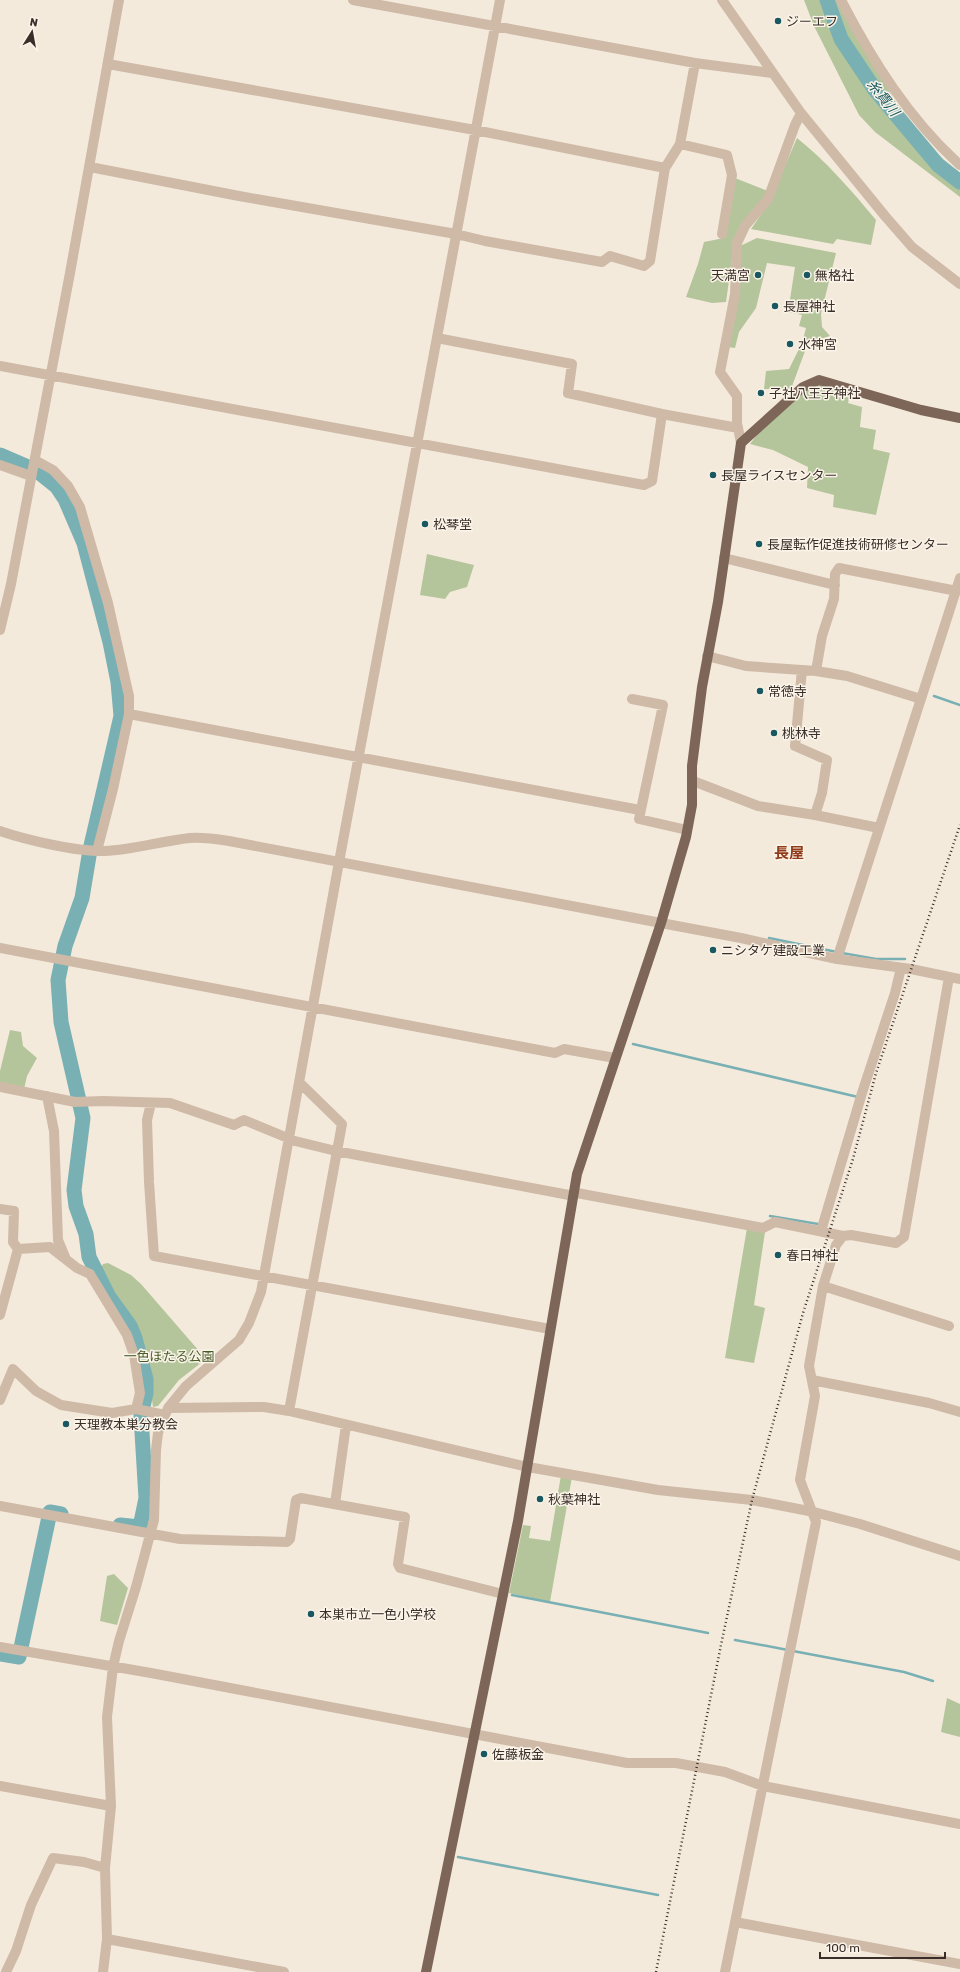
<svg xmlns="http://www.w3.org/2000/svg" width="960" height="1972" font-family="Rubik,'Noto Sans JP',sans-serif">
	<style>
		.green { fill: #b5c59b }
		.lines { fill: none; stroke-linecap: round; stroke-linejoin: round }
		.stream { stroke: #78b0b4; stroke-width: 2.5 }
		.river { stroke: #78b0b4; stroke-width: 15 }
		.minor { stroke: #cebaa7; stroke-width: 10 }
		.major { stroke: #7d6658; stroke-width: 10 }
		.rail { stroke: #3a2e28; stroke-width: 2.5; stroke-dasharray: 1 3; stroke-linecap: butt }
		.poi-dot { fill: #195860; stroke: #fbf4e9; stroke-width: 1.5 }
		.labels { text-anchor: middle; dominant-baseline: central; stroke-width: 3; stroke-linejoin: round; paint-order: stroke }
		.poi-label { font-size: 13px; fill: #3a2e28; stroke: #fbf4e9; text-anchor: start }
		.park-label { font-size: 13px; fill: #475b29; stroke: #fbf4e9 }
		.water-label { font-size: 14px; font-style: italic; fill: #195860; stroke: #fbf4e9 }
		.quarter-label { font-size: 15px; font-weight: bold; fill: #913a19; stroke: #fbf4e9 }
	</style>
	<rect width="100%" height="100%" fill="#f4eadc"/>
	<path class="green" d="M804,0h34l57,101 41,52 24,21v23l-85,-65 -16,-17 -45,-89z
		M797,138c30,24 55,53 79,82l-5,25 -34,-6 -4,5 -82,-15 18,-26z
		M735,178l33,13 -33,47 -9,64 -14,1 -26,-6 12,-33 6,-22 20,-4z
		M757,238l79,15 -15,61 1,13 8,9 -22,7 -17,46h-27l2,-18 23,-2 13,-26 4,-15 -7,-2 3,-11 -14,-3 7,-45 -28,-4 -11,45 -17,24 -4,16 -7,-1 12,-101z
		M820,384l31,6 -3,13 14,4 -2,20 16,3 -3,19 17,4 -14,62 -43,-8 1,-12 -27,-7 1,-21 -35,-17 -23,-6c16,-21 44,-53 70,-60z
		M427,554l47,11 -7,22 -17,5 -5,7 -25,-4z
		M10,1030l11,2 2,14 14,12 -10,18 -3,13 -24,-4v-14z
		M747,1228l18,4 -11,73 11,3 -11,55 -29,-5z
		M108,1263l23,12 10,9 65,75 -27,21 -21,26 -5,1 -4,-29 -13,-47 -28,-41 -8,-21 3,-5z
		M561,1475l11,2 -22,125 -41,-9 14,-68 8,1 -2,12 21,3z
		M114,1574l14,14 -11,37 -17,-4 7,-45z
		M947,1698l13,6v33l-19,-5z"/>
	<g class="lines">
		<path class="stream" d="M934,696l26,9
			M769,938l68,14
			M842,953l34,6h29
			M633,1044l225,53
			M770,1216l48,8
			M512,1595l196,38
			M735,1640l53,10
			M793,1651l111,21 29,9
			M458,1857l200,38"/>
		<path class="river" d="M827,0l14,39 34,51 63,75 22,17
			M0,455l37,16 20,16 8,12 19,44 26,99 8,40 3,34 -31,134 -8,48 -17,48 -7,34 3,42 22,96 -9,72 2,16 10,28 3,23 20,40 21,29 5,12 11,41v14l-5,23 5,82 -6,29 -20,-2
			M0,1654l19,3 31,-145 11,2"/>
		<path class="minor" d="M353,0l342,63 77,10
			M722,0l79,113 84,103 27,31 48,37
			M841,0c31,60 68,119 119,165
			M108,64l367,66 190,38
			M680,144l47,11 5,20 -10,59
			M90,167l149,29 217,38 29,7 117,21 8,-6 34,10 6,-5 15,-93 15,-24 15,-81
			M437,338l135,26 -4,29 94,21 76,14
			M0,366l644,119 8,-4 10,-67
			M741,443l-4,-20v-27l-17,-24 15,-78 2,-51 8,-17 23,-27 27,-74 6,-12
			M35,460l18,10 15,16 12,21 28,96 21,93v18l-16,75 -16,62
			M0,465l31,11
			M724,558l111,27
			M0,630l11,-46 59,-311 49,-273
			M707,656l39,10 70,5 31,5 74,23
			M802,670l-7,76 32,14 -5,33 -7,22
			M816,671l6,-35 12,-37 1,-25 4,-6 118,23
			M632,699l31,6 -24,114 48,11
			M129,714l511,96
			M693,781l65,25 57,9 64,13
			M0,831c26,9 78,21 105,20 28,-1 56,-10 85,-13 13,-1 26,1 39,3l432,82 80,15 96,21 74,10 49,10
			M0,948l555,105 9,-4 51,9
			M837,959l123,-381
			M0,1087l75,15 28,-1 67,2 64,22 10,-5 51,21 41,10 233,44 8,-2 186,35 12,-6 68,14 8,-1 45,8 8,-6 45,-260
			M47,1096l7,35 4,109 7,17
			M151,1103l-4,17 2,62 5,74 396,73
			M0,1209l14,2 -1,31 5,7 -18,66
			M821,1231l41,-138 33,-100 6,-25
			M18,1249l32,-2 27,21 13,6 37,61 7,20 6,38 -4,16
			M823,1286l126,40
			M812,1380l117,23 31,9
			M0,1400l13,-31 23,22 25,14 51,8 24,-4 29,6
			M168,1408l96,-1 25,4 239,56 130,23 94,10 62,12 46,12 100,32
			M289,1411l53,-287 -42,-41
			M335,1504l11,-79
			M0,1506l180,33 107,3 3,-3 6,-39 5,-2 104,19 -7,47 2,4 103,26
			M0,1647l151,26 476,90h49l49,9 38,14 197,38
			M0,1786l111,20
			M735,1922l225,42
			M107,1939l177,33
			M6,1972l10,-21 15,-46 22,-47 31,4 21,6
			M103,1972l4,-33 -2,-71 6,-62 -4,-89 6,-50 6,-26 17,-54 18,-67 2,-70 2,-17 10,-25 18,-22 53,-46 10,-17 12,-31 78,-430 161,-862
			M725,1972l91,-450 -16,-42 15,-84 -6,-30 14,-80 13,-41 7,-9"/>
		<path class="major" d="M426,1972l92,-451 59,-347 84,-251 25,-86 6,-32v-39l10,-79 16,-85 23,-159 62,-56 16,-7 102,30 39,8"/>
		<path class="rail" d="M656,1972l66,-332 30,-140 51,-187 50,-154 23,-86 84,-248"/>
	</g>
	<g class="poi-dot">
		<circle cx="778" cy="21" r="4"/>
		<circle cx="758" cy="275" r="4"/>
		<circle cx="807" cy="275" r="4"/>
		<circle cx="775" cy="306" r="4"/>
		<circle cx="790" cy="344" r="4"/>
		<circle cx="761" cy="393" r="4"/>
		<circle cx="713" cy="475" r="4"/>
		<circle cx="425" cy="524" r="4"/>
		<circle cx="759" cy="544" r="4"/>
		<circle cx="760" cy="691" r="4"/>
		<circle cx="774" cy="733" r="4"/>
		<circle cx="713" cy="950" r="4"/>
		<circle cx="778" cy="1255" r="4"/>
		<circle cx="66" cy="1424" r="4"/>
		<circle cx="540" cy="1499" r="4"/>
		<circle cx="311" cy="1614" r="4"/>
		<circle cx="484" cy="1754" r="4"/>
	</g>
	<g class="labels">
		<g class="poi-label">
			<text x="786" y="21">ジーエフ</text>
			<text x="750" y="275" text-anchor="end">天満宮</text>
			<text x="815" y="275">無格社</text>
			<text x="783" y="306">長屋神社</text>
			<text x="798" y="344">水神宮</text>
			<text x="769" y="393">子社八王子神社</text>
			<text x="721" y="475">長屋ライスセンター</text>
			<text x="433" y="524">松琴堂</text>
			<text x="767" y="544">長屋転作促進技術研修センター</text>
			<text x="768" y="691">常徳寺</text>
			<text x="782" y="733">桃林寺</text>
			<text x="721" y="950">ニシタケ建設工業</text>
			<text x="786" y="1255">春日神社</text>
			<text x="74" y="1424">天理教本巣分教会</text>
			<text x="548" y="1499">秋葉神社</text>
			<text x="319" y="1614">本巣市立一色小学校</text>
			<text x="492" y="1754">佐藤板金</text>
		</g>
		<g class="park-label">
			<text x="169" y="1356">一色ほたる公園</text>
		</g>
		<g class="water-label">
			<text transform="translate(883 98) rotate(52)">糸貫川</text>
		</g>
		<g class="quarter-label">
			<text x="789" y="853">長屋</text>
		</g>
	</g>
	<g transform="translate(32 32) rotate(11)" stroke="#fbf4e9" stroke-width="3" paint-order="stroke">
	<path d="M0-3L7 15L0 10L-7 15Z" fill="#3a2e28"/>
	<text y="-6" font-size="11" font-weight="bold" text-anchor="middle" fill="#3a2e28">N</text>
	</g>
	<path d="M820 1952v6h125v-6" fill="none" stroke="#3a2e28" stroke-width="2"/>
	<text x="826" y="1952" font-size="12" fill="#3a2e28" stroke="#fbf4e9" stroke-width="3" paint-order="stroke">100 m</text>
</svg>
